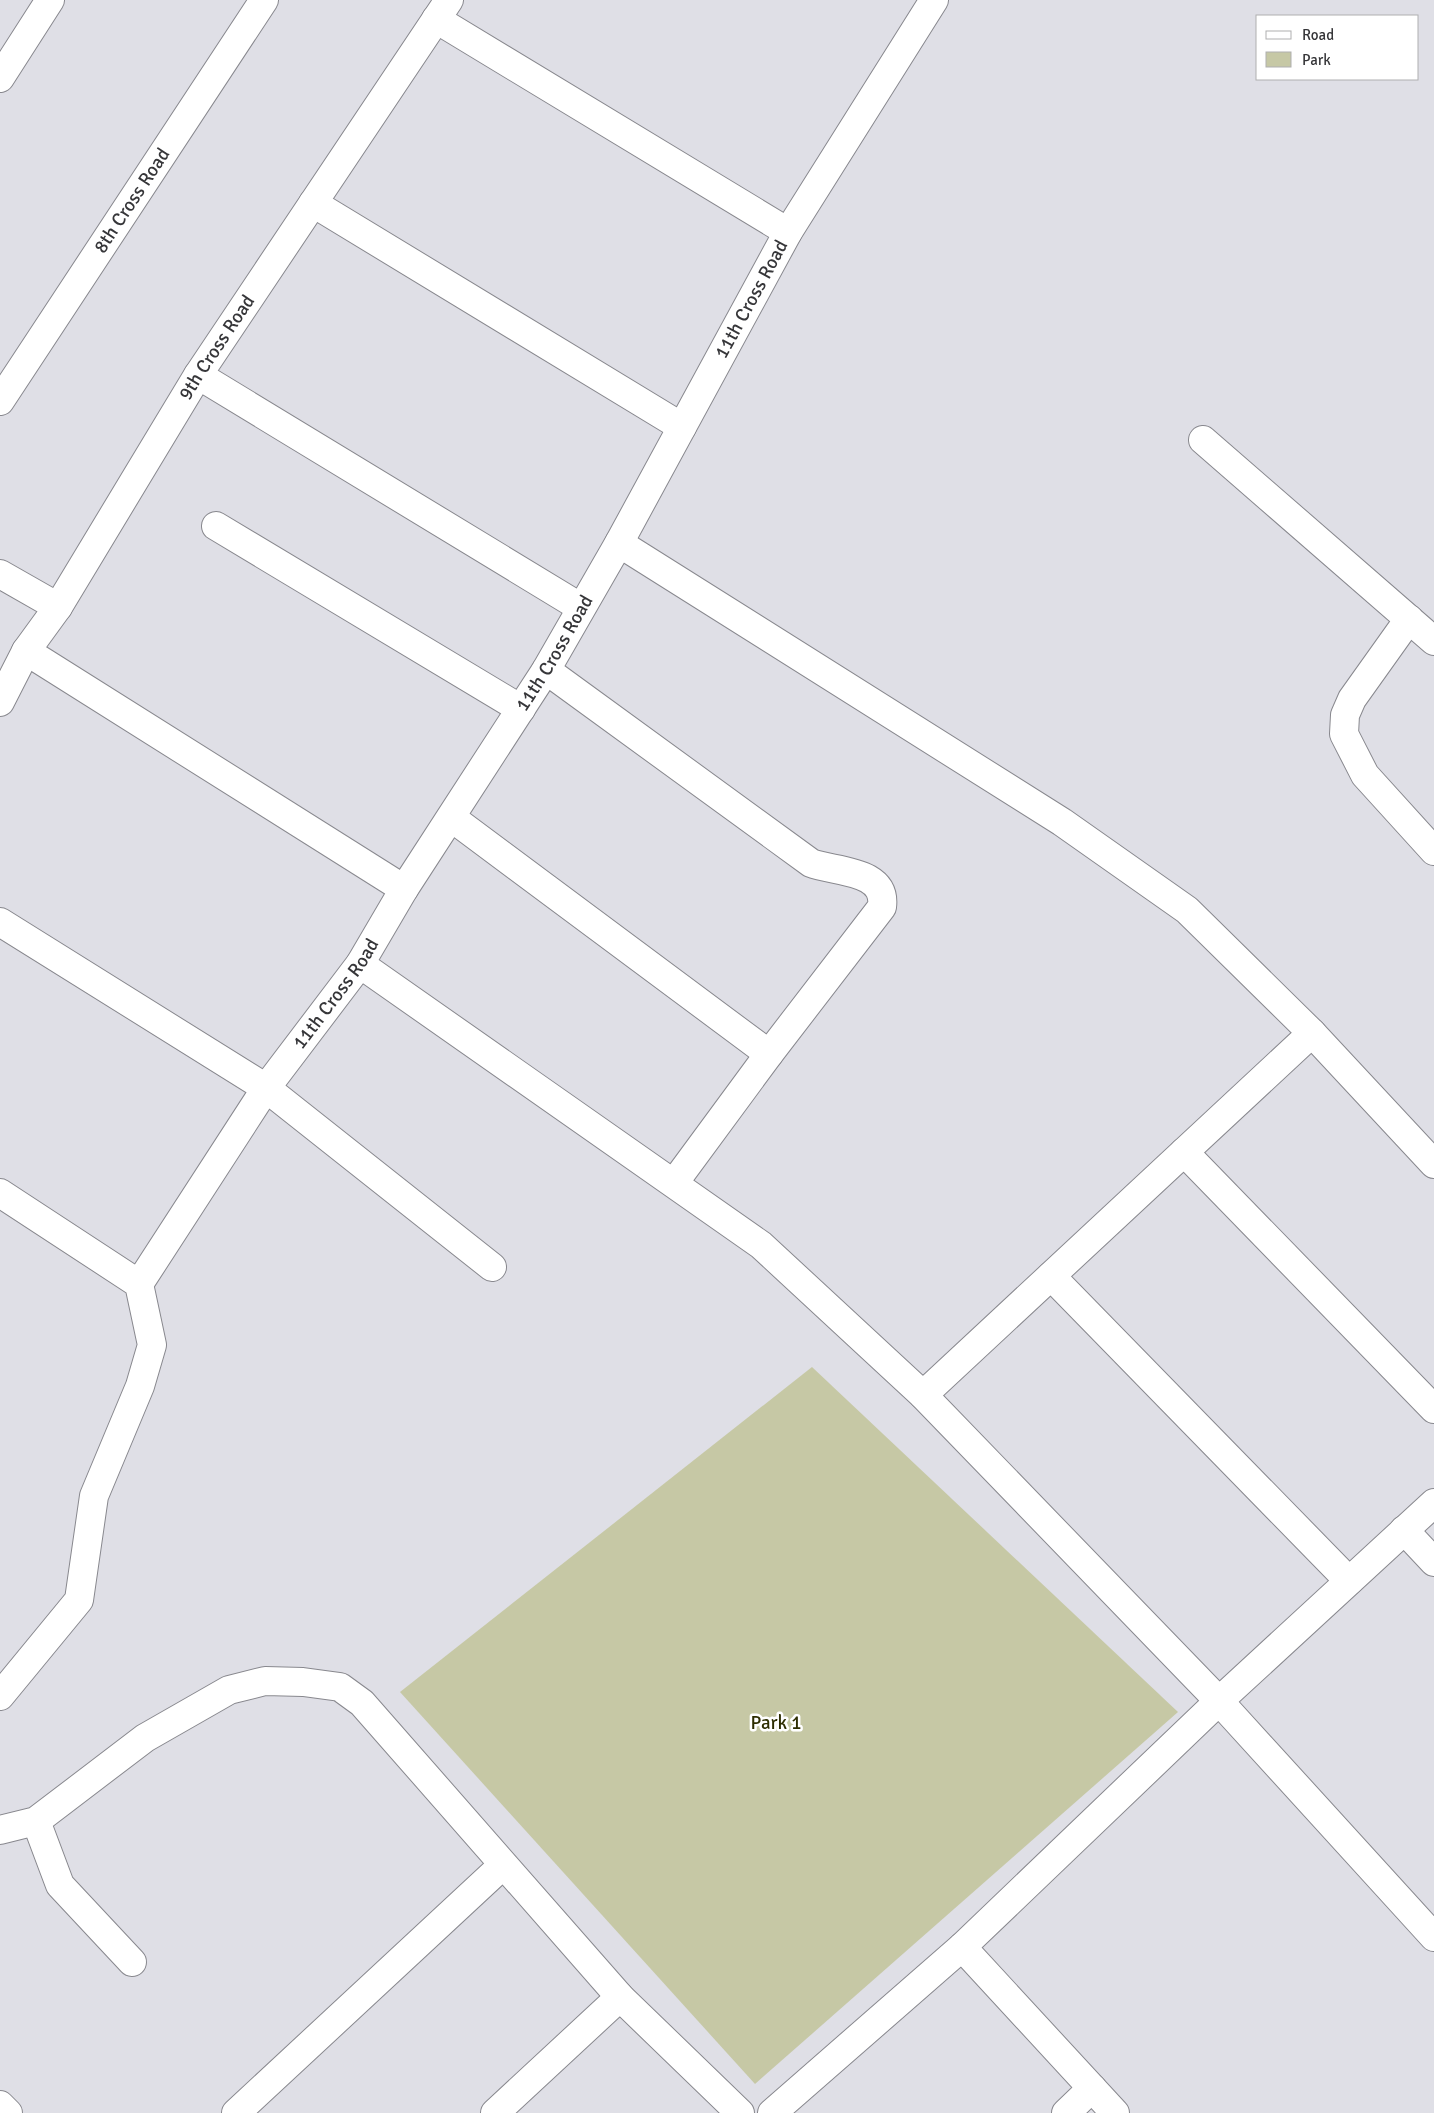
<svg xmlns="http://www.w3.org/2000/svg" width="1434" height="2113" font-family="Signika,sans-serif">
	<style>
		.green { fill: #c6c8a5 }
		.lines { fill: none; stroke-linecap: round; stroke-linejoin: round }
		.minor-casing { stroke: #88888e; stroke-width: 30 }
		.minor { stroke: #fff; stroke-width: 28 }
		.labels { text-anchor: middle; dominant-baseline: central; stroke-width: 5; stroke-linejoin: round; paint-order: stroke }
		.street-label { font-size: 19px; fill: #363639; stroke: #fff }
		.park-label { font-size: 19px; fill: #2d2d00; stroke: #fff }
	</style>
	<rect width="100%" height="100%" fill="#dfdfe6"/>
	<path class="green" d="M812,1367l366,345 -423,372 -355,-392z"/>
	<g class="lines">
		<defs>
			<g id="minor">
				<path d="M436,19l352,213"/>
				<path d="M0,78l50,-78"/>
				<path d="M313,203l369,224"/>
				<path d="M198,375l382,232"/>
				<path id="s1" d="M0,401l264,-401"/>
				<path d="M1203,440l231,201"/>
				<path d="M216,526l305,183"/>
				<path d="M619,543l443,279 125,88 125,123 122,131"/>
				<path d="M0,574l58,33"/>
				<path d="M1409,619l-57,80 -7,16 -1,19 21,41 69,76"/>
				<path d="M26,651l378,238"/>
				<path d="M546,670l265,193c23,9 76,6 71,44l-113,147 -95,129"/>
				<path id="s2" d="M0,702l26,-51 32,-44 140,-232 251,-375"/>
				<path d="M452,818l317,236"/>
				<path d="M0,922l266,166 226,179"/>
				<path d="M360,964l401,281 162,150 296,306 215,236"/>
				<path d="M1184,1152l250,257"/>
				<path d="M0,1193l139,91 13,61 -12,41 -46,110 -15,104 -79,96"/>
				<path d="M1051,1276l298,305"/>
				<path id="s3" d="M139,1284l127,-196 94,-124 44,-75 142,-219 73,-127 169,-311 146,-232"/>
				<path d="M923,1395l389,-362"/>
				<path d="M1404,1530l30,32"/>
				<path d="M36,1821l24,64 72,77"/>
				<path d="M0,1830l36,-9 109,-83 84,-48 36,-9 38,1 37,5 22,16 258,294 120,116"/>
				<path d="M962,1947l153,166"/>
				<path d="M0,2105l8,8"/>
				<path d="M236,2113l267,-248"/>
				<path d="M495,2113l125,-116"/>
				<path d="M772,2113l190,-166 257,-246 215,-198"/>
				<path d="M1066,2113l26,-25"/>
			</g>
		</defs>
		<use href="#minor" class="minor-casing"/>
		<use href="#minor" class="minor"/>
	</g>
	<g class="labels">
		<g class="street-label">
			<text stroke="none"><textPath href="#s1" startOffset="240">8th Cross Road</textPath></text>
			<text stroke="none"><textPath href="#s3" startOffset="1161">11th Cross Road</textPath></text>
			<text stroke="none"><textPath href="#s2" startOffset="416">9th Cross Road</textPath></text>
			<text stroke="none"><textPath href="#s3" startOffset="756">11th Cross Road</textPath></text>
			<text stroke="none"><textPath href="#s3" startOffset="351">11th Cross Road</textPath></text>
		</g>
		<g class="park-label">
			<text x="776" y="1723">Park 1</text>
		</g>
	</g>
	<rect x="1256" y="15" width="162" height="65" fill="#ffffff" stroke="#afafb0"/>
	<rect x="1266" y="31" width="25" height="8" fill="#ffffff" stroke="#afafb0"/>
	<text x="1302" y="40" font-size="15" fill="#363639">Road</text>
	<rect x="1266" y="52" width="25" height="15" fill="#c6c8a5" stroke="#afafb0"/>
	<text x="1302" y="65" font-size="15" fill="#363639">Park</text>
</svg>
